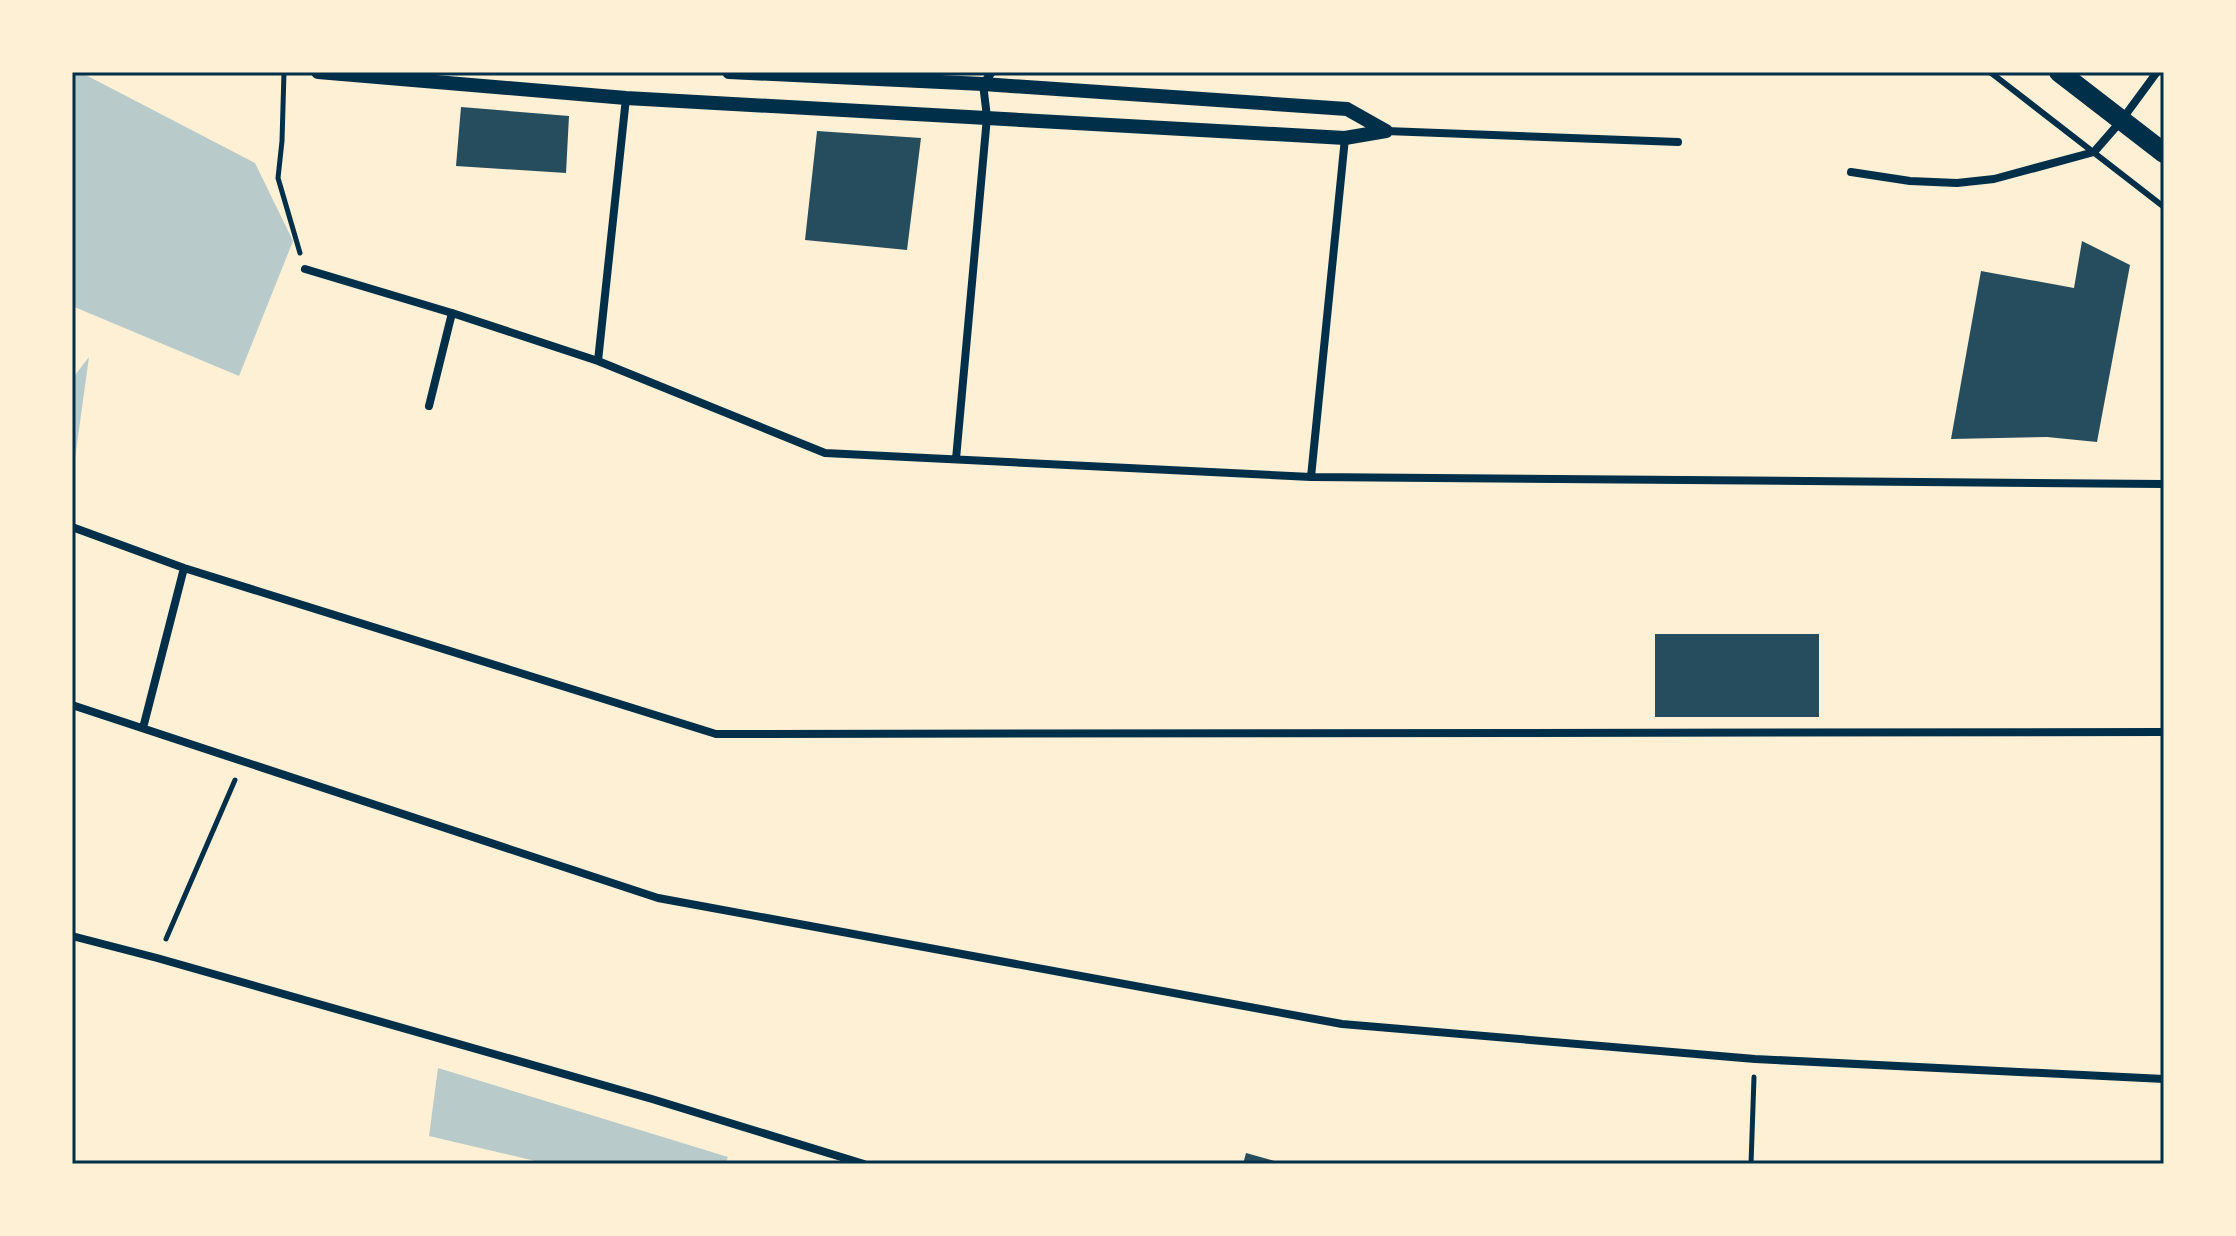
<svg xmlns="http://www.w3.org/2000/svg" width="2236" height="1236" font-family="'Roboto Condensed',sans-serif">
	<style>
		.green { fill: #b9caca }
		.building { fill: #264d5e }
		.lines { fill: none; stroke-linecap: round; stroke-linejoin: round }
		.path { stroke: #003049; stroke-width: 5 }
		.service { stroke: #003049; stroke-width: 6 }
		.minor { stroke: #003049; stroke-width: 8 }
		.tertiary { stroke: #003049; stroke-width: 14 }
		.primary { stroke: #003049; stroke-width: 20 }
		.neatline { fill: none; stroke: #003049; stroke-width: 3 }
	</style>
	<rect width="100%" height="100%" fill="#fdf0d5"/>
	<path class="green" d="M72,72h8l175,91 38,78 -54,135 -167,-70z
		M89,357l-17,123v-101z
		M438,1068l290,89 -3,7h-177l-119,-28z"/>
	<path class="building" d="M461,107l108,9 -3,57 -110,-7z
		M817,131l104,7 -14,112 -102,-10z
		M2082,241l48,24 -33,177 -50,-5 -96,2 30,-168 93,17z
		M1655,634h164v83h-164z
		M1246,1153l36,10v1h-39z"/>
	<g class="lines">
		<path class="path" d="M284,72l-2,69 -4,37 22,75
			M166,939l69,-159
			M1751,1164l3,-87"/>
		<path class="service" d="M1990,72l174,135"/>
		<path class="minor" d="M1386,131l292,11
			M1851,172l59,9 47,2 37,-4 100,-27 27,-31 36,-49
			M305,269l147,44 146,48 227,92 486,24 853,7
			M598,361l28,-263
			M429,406l23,-93
			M956,459l31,-342 -4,-33 9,-12
			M1311,477l34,-339
			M72,527l112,41 532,166 1448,-2
			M72,705l586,193 684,126 413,35 409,20
			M143,728l41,-160
			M72,936l85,22 495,141 212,65"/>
		<path class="tertiary" d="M318,72l308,26 719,40 41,-7
			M729,72l254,12 364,25 39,22"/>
		<path class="primary" d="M2059,72l105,81"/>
	</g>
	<rect width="2236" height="1236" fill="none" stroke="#fdf0d5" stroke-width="148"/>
	<rect x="74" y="74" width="2088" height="1088" class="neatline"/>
</svg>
